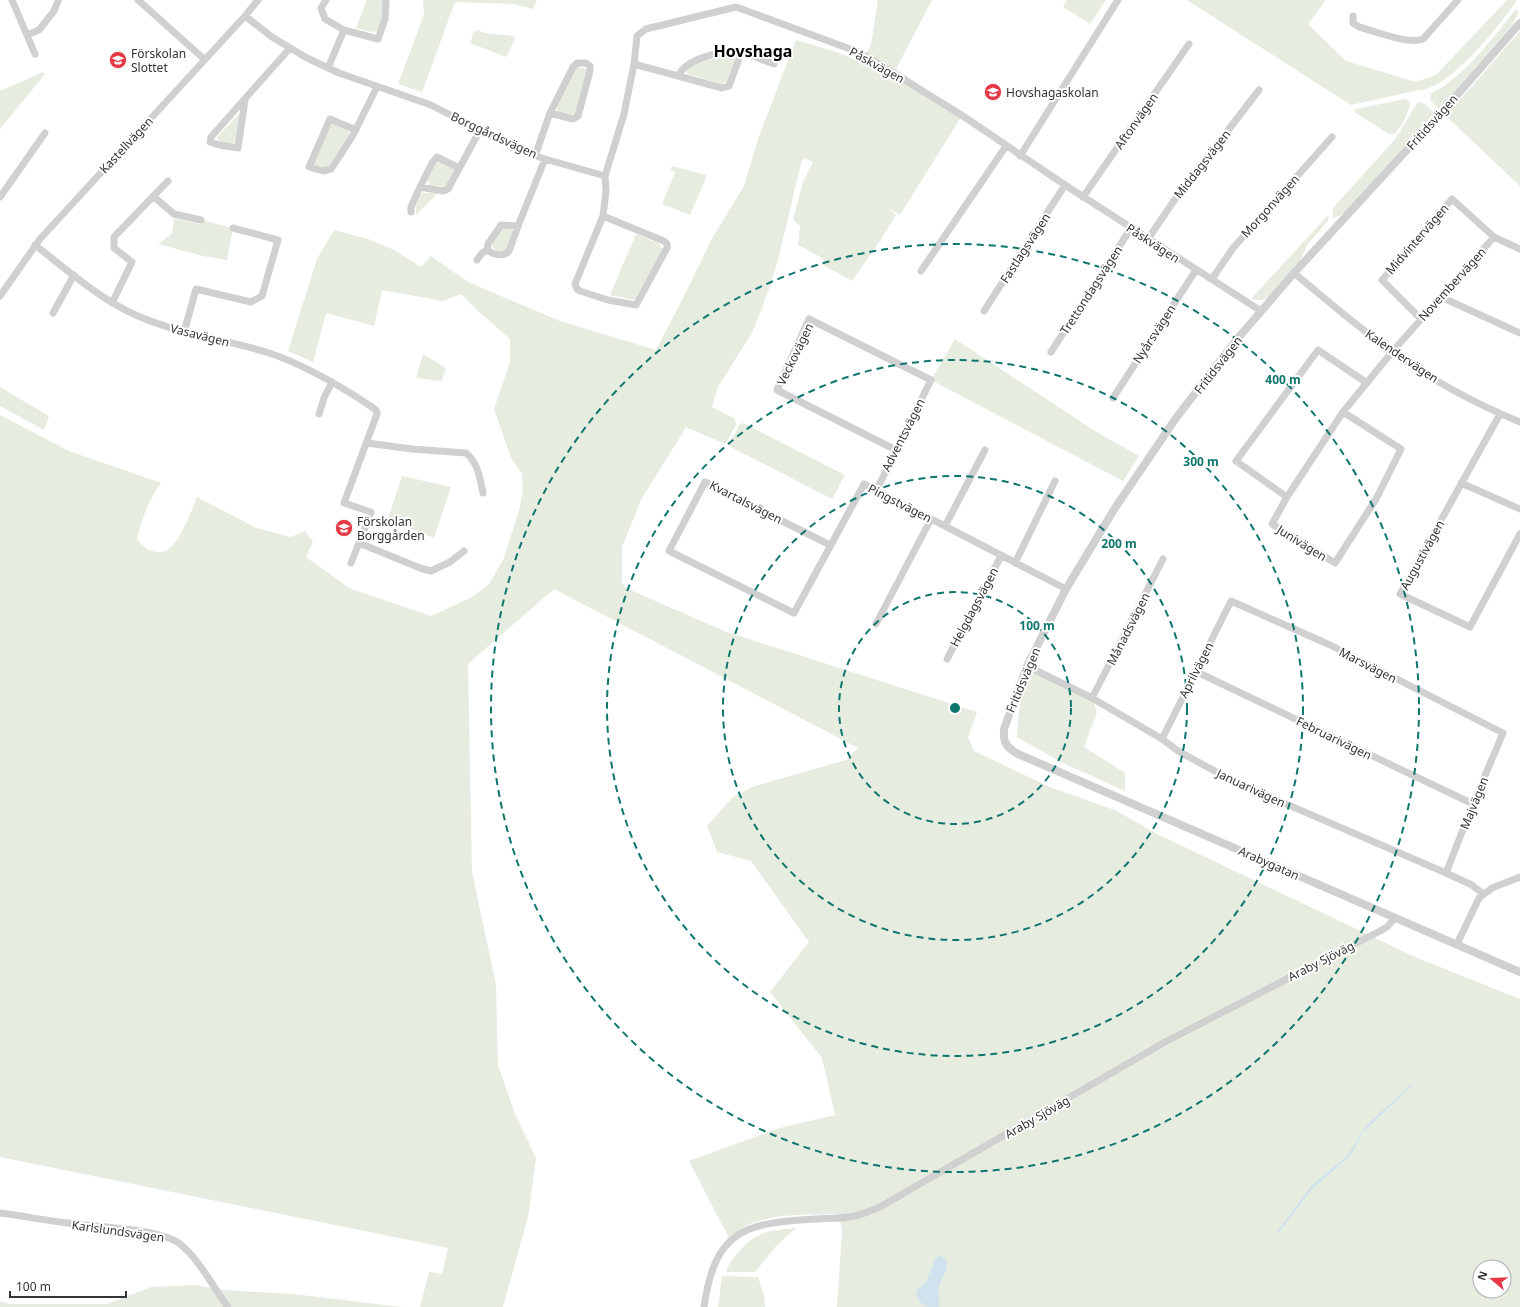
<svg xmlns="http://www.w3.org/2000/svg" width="1520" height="1307" font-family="'Noto Sans',sans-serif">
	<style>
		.green { fill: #e6ecdf; fill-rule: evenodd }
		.water { fill: #cfe2ee }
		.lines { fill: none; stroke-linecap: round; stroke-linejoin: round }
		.minor { stroke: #d0d0d0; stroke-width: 7 }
		.tertiary { stroke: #d0d0d0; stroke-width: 8 }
		.ring { fill: none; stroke: #0f766e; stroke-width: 2; stroke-dasharray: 7 5 }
		.labels { text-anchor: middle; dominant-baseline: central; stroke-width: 4; stroke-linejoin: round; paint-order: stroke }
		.poi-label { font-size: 12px; fill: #333; stroke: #fff; text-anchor: start }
		.street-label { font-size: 12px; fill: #333; stroke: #fff }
		.district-label { font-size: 16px; font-weight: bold; fill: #000; stroke: #fff }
		.centre { fill: #0f766e; stroke: #fff; stroke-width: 2 }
		.ring-label { font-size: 12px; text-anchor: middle; font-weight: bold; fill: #0f766e; stroke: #fff; stroke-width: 4; stroke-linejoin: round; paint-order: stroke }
	</style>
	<rect width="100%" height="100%" fill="#fff"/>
	<path class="green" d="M367,0h16l-2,21 -3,10 -8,1 -14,-4z
		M423,0h114l-4,9 -19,-5 -59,-2 -33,90 -24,-8 26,-69z
		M878,0h54l-36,69 67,45 -63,101 -12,-7 8,7 -16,26 -28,40 -29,-16 1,-5 -2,-2 -24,-13 2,-19 -7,-6 10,-38 10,-20 -9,-4 -3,5 -22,93 -9,30 -17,45 -35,56 -6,20 23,12 1,6 -11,19 -39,-17 -45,73 -19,47v36l4,5 98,43 253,81 -9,25 6,14 76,36 67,24 40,23 258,123 105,42v308h-683l5,-76 -3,-17c-27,1 -57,-1 -84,8 -10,3 -18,10 -26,16l-40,-77 91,-33 55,-13 -13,-57 -52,-66 39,-50 -58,-81 -34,-9 -10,-26 26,-29 22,-11 91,-26 12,-12 -304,-159 -86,75 4,208 24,113 2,80 17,49 21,44 -8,59 -25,90h-83l9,-35 13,2 6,-26 -448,-91v-742l69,36 92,32c-12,17 -20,36 -24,57l11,10c4,1 11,3 15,2 16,-5 28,-40 34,-55l59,31 35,9 14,-6 8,11 -7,15 43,31 82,28 41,-19 17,-13 15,-26 15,-48 4,-19 -1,-17 -11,-16 -17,-49 16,-47v-23l-32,-28 -17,-17 -18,7 -61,-11 -8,36 -48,-13 -13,49 -25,-11 29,-92 17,-29 34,9 24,10 29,18 10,-11 37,26 92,39 96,29 23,-44 34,-69 31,-51 14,-47 38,-99c23,7 47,12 67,24l8,-20zM1480,1267h24v24h-24z
		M1067,0h39l-16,24 -27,-17z
		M1187,0h139l-18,24 38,37 70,21 20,-7 71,-75h10c-16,24 -68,90 -98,90l-68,15z
		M1516,9l3,3 -7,13 -73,84 -9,-9 1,-7c5,-3 11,-5 16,-9 27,-20 48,-49 69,-75z
		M478,30l6,3 29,3 2,3 -9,18 -36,-14 4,-11z
		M1520,31v155l-74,-70z
		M731,55l3,1 1,5 -9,22 -4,1 -35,-10v-6l6,-5z
		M578,67l7,1 2,3 -11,42 -5,2 -13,-3 -2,-5 20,-39z
		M43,72l2,2 -45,55v-38z
		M1405,99l5,3c1,7 -10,27 -15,31 -2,1 -4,1 -6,1l-35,-22 2,-3z
		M1418,102l6,1 10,10 -86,96 -7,6 -8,3v-10l63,-70z
		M239,114l1,1 -4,26 -2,2h-7l-8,-2 -2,-4z
		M335,124l13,6 1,5 -21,31c-3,3 -9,2 -13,-1l-1,-3 17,-37z
		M440,162l14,8 -6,14 -3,3 -15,-2c-6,-7 3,-16 6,-22z
		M672,166l34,9v3l-16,37 -28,-11 13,-32 -5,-2z
		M422,193h16l-22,22c0,-8 0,-15 6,-22z
		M1329,214l-1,7 -21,24 -6,14 -30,36c-7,6 -11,6 -20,4z
		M174,218l26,6 1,-4 32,8 -6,32 -24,-4 -45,-12 14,-10z
		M502,228l9,1 1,3 -6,17 -4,2 -7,-1 -3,-5z
		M636,234l22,9 5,6 -29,51 -24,-5z
		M955,339l140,92 44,25 -16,25 -192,-101z
		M423,354l23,14 -4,13 -26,-3z
		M0,387l49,29 -5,14 -44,-24z
		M743,423l102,52 -13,24 -103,-53 10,-21z
		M402,476l49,11 -17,51 -46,-19z
		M1027,666l65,32 5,14 -13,35 41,26v18l-64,-29 -44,-25 1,-19z
		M796,1228l-19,17 -22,27h-29c2,-7 6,-12 11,-18 19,-23 30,-23 59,-26z
		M722,1276l36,1 6,18 1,12h-47z
		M195,1285l28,5 70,4 109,13h-402v-6l9,3h98l44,-17z"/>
	<path class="water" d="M1412,1084l1,1 -51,48 -10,21 -40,35 -35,46 1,-4 34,-46 33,-27c9,-10 13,-22 22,-33z
		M940,1255l6,4c4,11 -5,18 -7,28 -2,7 1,13 0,20 -9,0 -16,0 -20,-7 -2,-4 -3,-5 -3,-9l10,-9 9,-23z"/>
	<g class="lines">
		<path class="minor" d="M12,0l23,54
			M138,0l66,59
			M326,0l-5,8 4,11 19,11 34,9 7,-20 1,-19
			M736,7l125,46 102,63 102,69 196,126
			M245,16l27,21 35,21 32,15 92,32 83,43 31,11 60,17
			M1353,16v7l6,4c16,4 49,18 64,12l35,-39
			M27,35l12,-5 15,-19 4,-10
			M739,55l8,-1 27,10
			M634,64l88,24 7,-2 11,-30 -3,-3 -5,-2c-16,2 -46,8 -53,24
			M328,68l16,-38
			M245,100l-7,48 -19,-3 -9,-3 1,-5 79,-89
			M356,130l-26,-11 -21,48 14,4 8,-2 21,-32 25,-50
			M535,156l15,-43 23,-46 4,-4h9l4,3v5l-12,45 -5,3 -23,-6
			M1020,156l98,-156
			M459,168l-22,-11 -5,6 -12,24 23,4 5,-2 32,-59
			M153,196l21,18 27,6
			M0,197l45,-64
			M1083,197l106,-153
			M411,212v-5l9,-20
			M603,216l61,25 3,3v4l-31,57 -28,-5 -28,-9 -3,-2 -2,-5 28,-68 3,-25 -1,-15 19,-62 10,-50 3,-28 9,-7 90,-22
			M518,226l-9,25c-5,6 -16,4 -22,-1l1,-6 13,-19 17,1 27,-67
			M1148,239l25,-37 86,-112
			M35,245c32,25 66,55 103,71 41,18 86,23 128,36 38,12 73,33 106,55l4,3 1,4 -33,89 27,9 -12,31 61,25 11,3 19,-9 14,-11
			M477,260l5,-7 5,-3
			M921,271l85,-125
			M1294,273c32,26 63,54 98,78 38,28 84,53 128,71
			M1212,279l21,-31 99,-111
			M0,296l40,-57 205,-223 13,-16
			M1441,297l79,36
			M112,303l20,-41 -18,-14v-11l54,-56
			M984,311l81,-126
			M53,313l21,-38
			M1421,319l-39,-39 70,-81 42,38
			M184,332l12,-43 55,13 11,-6 16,-56 -45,-12
			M1051,352l80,-124
			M1113,398l83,-128
			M1343,412l58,37 -25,50 -41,64 -63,-39 15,-27 56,-85 49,-60 102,-115 26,12
			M319,414l5,-16 8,-16
			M1500,414l-100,180 70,33 50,-93
			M367,443l45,6 54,4c12,10 14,25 17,40
			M1461,483l59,26
			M876,491l55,-111 -122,-61 -32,71 119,60
			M1287,497l-51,-36 82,-111 49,33
			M945,526l40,-76
			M830,545l-125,-63 -36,69 125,62 70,-129 202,105
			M351,563l8,-20
			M1015,563l40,-82
			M876,624l55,-105
			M947,659l54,-103
			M1027,666l65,32 70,41 16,12 55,30 213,92 26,12 11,9
			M1195,671l278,133
			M1092,698l71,-139
			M1162,739l69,-138 99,44 173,88 -30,71 -27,69
			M1457,944l22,-46 13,-10 28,-11
			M0,1213c22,3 44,7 67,10 27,4 93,5 113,21 19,15 33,43 48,63
			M704,1307c11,-77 40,-84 111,-88 13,-1 27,0 40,-3 9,-2 17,-6 25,-9l285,-165 215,-111 7,-4 8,-9"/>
		<path class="tertiary" d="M1520,23l-71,81 -155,169 -56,65 -62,80 -61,90 -49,81 -39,77 -23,63c-1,14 2,18 14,25l502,218"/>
	</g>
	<g class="ring">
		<circle cx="955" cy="708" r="116"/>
		<circle cx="955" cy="708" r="232"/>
		<circle cx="955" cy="708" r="348"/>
		<circle cx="955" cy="708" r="464"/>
	</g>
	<defs>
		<symbol id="school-disc" viewBox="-11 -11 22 22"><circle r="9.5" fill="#e63946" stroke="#fff"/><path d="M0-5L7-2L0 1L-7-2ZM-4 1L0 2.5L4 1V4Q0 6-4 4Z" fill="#fff"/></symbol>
	</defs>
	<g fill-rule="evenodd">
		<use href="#school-disc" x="108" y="50" width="20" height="20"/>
		<use href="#school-disc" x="983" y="82" width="20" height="20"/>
		<use href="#school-disc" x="334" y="518" width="20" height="20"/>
	</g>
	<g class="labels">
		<g class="poi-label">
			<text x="131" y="53">Förskolan<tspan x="131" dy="14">Slottet</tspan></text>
			<text x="1006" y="92">Hovshagaskolan</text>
			<text x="357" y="521">Förskolan<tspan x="357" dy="14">Borggården</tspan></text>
		</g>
		<g class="street-label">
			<text transform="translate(877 65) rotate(29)">Påskvägen</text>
			<text transform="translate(1136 121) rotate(-55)">Aftonvägen</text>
			<text transform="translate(1432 122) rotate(-48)">Fritidsvägen</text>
			<text transform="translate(494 135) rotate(25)">Borggårdsvägen</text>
			<text transform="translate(126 145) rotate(-47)">Kastellvägen</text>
			<text transform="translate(1202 164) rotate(-52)">Middagsvägen</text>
			<text transform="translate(1270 206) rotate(-48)">Morgonvägen</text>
			<text transform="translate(1417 239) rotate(-49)">Midvintervägen</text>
			<text transform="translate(1153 243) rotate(33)">Påskvägen</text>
			<text transform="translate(1025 248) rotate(-57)">Fastlagsvägen</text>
			<text transform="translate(1452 284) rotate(-48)">Novembervägen</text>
			<text transform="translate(1091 290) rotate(-57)">Trettondagsvägen</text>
			<text transform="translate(1154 334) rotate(-57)">Nyårsvägen</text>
			<text transform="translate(200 335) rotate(14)">Vasavägen</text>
			<text transform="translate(795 354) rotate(-64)">Veckovägen</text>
			<text transform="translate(1402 356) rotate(34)">Kalendervägen</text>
			<text transform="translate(1218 365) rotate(-52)">Fritidsvägen</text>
			<text transform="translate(903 435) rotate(-63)">Adventsvägen</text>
			<text transform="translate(746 502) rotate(27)">Kvartalsvägen</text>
			<text transform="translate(900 503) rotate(27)">Pingstvägen</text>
			<text transform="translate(1302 543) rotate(32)">Junivägen</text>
			<text transform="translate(1422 555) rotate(-61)">Augustivägen</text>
			<text transform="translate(974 607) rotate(-62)">Helgdagsvägen</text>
			<text transform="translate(1128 629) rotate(-63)">Månadsvägen</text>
			<text transform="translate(1368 665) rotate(27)">Marsvägen</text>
			<text transform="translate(1196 670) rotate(-63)">Aprilvägen</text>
			<text transform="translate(1023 680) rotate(-67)">Fritidsvägen</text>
			<text transform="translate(1334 738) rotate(26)">Februarivägen</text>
			<text transform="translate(1251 788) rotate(25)">Januarivägen</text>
			<text transform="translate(1474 803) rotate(-68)">Majvägen</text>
			<text transform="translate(1269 863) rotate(24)">Arabygatan</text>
			<text transform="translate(1321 961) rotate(-27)">Araby Sjöväg</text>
			<text transform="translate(1037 1117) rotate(-30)">Araby Sjöväg</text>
			<text transform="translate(118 1231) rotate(8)">Karlslundsvägen</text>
		</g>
		<g class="district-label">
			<text x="753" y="51">Hovshaga</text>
		</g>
	</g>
	<circle cx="955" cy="708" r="6" class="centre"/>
	<g class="ring-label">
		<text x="1283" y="384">400 m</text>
		<text x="1201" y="466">300 m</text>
		<text x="1119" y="548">200 m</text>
		<text x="1037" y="630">100 m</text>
	</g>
	<g transform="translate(1492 1279) rotate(289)"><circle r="19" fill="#ffffff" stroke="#adadad"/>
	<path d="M0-3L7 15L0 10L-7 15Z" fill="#e63946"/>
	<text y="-6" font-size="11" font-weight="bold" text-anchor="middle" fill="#333333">N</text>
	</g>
	<path d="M10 1291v6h116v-6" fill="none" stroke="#333333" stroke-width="2"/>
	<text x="16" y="1291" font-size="12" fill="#333333" stroke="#ffffff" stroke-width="3" paint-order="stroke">100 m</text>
</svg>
